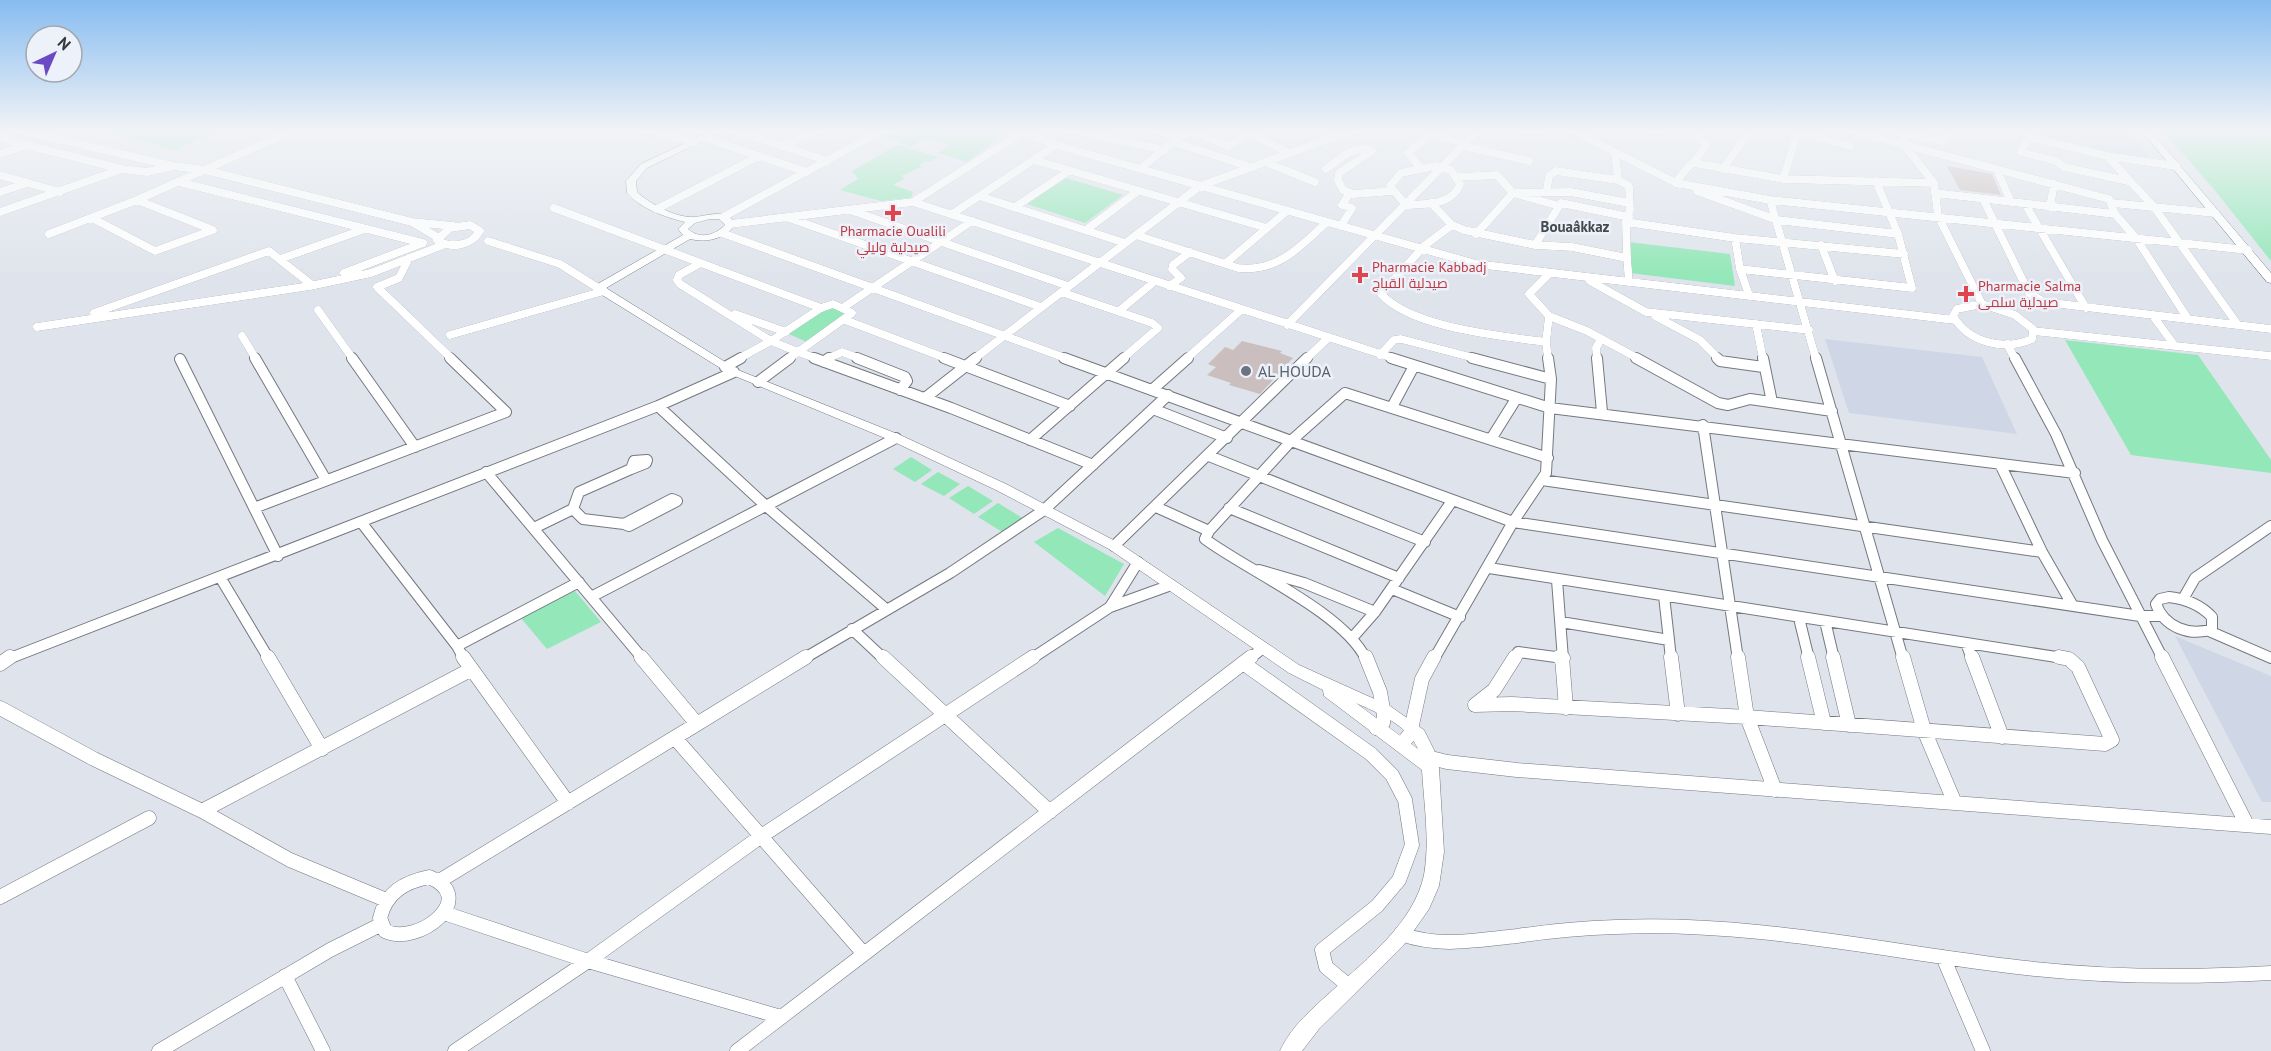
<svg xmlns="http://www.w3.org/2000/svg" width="2271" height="1051" font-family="'PT Sans',Cairo,sans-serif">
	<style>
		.built { fill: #cfd7e6 }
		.green { fill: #93e7b8 }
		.building { fill: #cabfbe }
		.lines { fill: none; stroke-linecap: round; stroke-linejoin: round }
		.minor-far2-casing { stroke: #74787f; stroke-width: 8 }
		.minor-far1-casing { stroke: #74787f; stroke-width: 12 }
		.minor-casing { stroke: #74787f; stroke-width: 15 }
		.tertiary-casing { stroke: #74787f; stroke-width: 1 }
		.minor-far2 { stroke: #fff; stroke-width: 8 }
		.minor-far1 { stroke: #fff; stroke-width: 10 }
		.minor { stroke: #fff; stroke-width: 14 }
		.tertiary { fill: #fff; fill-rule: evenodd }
		.health-dot { fill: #e0444e; stroke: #edf1f9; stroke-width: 2 }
		.worship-dot { fill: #6b7280; stroke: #edf1f9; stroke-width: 2 }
		.labels { text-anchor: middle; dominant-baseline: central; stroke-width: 5; stroke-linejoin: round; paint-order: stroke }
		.far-health-label { font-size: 14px; fill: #be3a42; stroke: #edf1f9; text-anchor: start }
		.far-neighbourhood-label { font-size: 15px; font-weight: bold; fill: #44484f; stroke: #edf1f9 }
		.worship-label { font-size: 16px; fill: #5b616d; stroke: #edf1f9; text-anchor: start }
	</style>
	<rect width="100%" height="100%" fill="#dfe4ec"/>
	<path class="built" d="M2037,130h90l24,29 -44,-4 -73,-18z
		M1825,339l157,18 35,77 -168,-21z
		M2175,636l96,40v126h-9z"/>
	<path class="green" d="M102,130h118l-46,20z
		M898,130h112l-43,32 -29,-9 12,-8 -26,-7 -13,9 -25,-10z
		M2162,130h109v131l-58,-73z
		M897,145l41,12 -7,5 -5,-1 -7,4 3,2 -21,9 4,2 -12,7 20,7 -2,6 -30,3 -41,-11 18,-11 -6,-8z
		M1066,178l57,17 -38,28 -58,-19z
		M1628,242l102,12 5,32 -105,-13z
		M830,306l19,7 -42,29 -18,-8z
		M2065,340l133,15 73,105v13l-140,-18z
		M911,457l21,13 -17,12 -22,-13z
		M938,472l22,12 -16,12 -23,-12z
		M968,486l25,15 -19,13 -25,-16z
		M998,503l26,16 -20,14 -26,-16z
		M1058,528l66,36 -19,32 -71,-54z
		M575,591l26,31 -54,27 -27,-32z"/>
	<path class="building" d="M1947,166l45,8 9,21 -41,-5z
		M1242,341l40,10 -2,2 13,5 -33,36 -31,-9 2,-2 -24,-8 9,-8 -8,-3 17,-17 8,3z"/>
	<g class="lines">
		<defs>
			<path id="minor-far2" d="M19,130l154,36 32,4 207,52
				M648,130l47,12
				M734,130l94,31
				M1018,130l38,15 420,119 479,56
				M1073,130l92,20
				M1154,130l26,6
				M1191,130l37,16 28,-16
				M1527,130h15
				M1572,130l104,53 94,17 478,50
				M1656,130l4,1
				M1794,130l56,16
				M1849,130l260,69 6,15 21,24 52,81
				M1902,130l3,16 29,37 4,33 44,88
				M2032,130l-11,22 35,9 8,6 64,14
				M1431,131v3l35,9
				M1248,132l41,21
				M1901,133l40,8 10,-11
				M0,136l10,5 112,28 -122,43
				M1585,137l10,-7
				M2029,137l78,19 69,10
				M705,138l102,34
				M1174,142l76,25
				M781,146l40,-16
				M1463,146l66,15
				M0,154l27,-9
				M2107,156l47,51 84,118
				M1034,160l233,68
				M1265,162l50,20
				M1694,163l89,16 15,-48
				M1435,166l16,4 9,14c-8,22 -35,20 -54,21l-16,-19 11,-13z
				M1420,167l-12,-14 23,-19
				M1141,168l39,-32 12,-5
				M122,169l25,3 22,-5
				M1326,169l23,-17 18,-4 5,3 -33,22 -1,7 5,10 10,4 41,-3
				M1723,169l27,-39
				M1997,170l14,32
				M0,175l60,17
				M1458,177l39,-2 16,18 46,13
				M1783,179l151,4
				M1618,180l11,6 1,24 -4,12 109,16 169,16
				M179,182l244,61
				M1680,184l-4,-1c8,-15 23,-23 30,-39l-7,-6 6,-8
				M1547,189l2,-13 7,-5 62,9 -3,-26
				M1697,191l80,29 121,14
				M0,192l27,-9
				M1935,193l180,21
				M979,196l146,47
				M1983,199l46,94 15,9 227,27
				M1770,200l46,159
				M913,202l108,-69
				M1431,203l21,22 12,5 71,15 37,2 55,11 2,24
				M2112,203l103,10
				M2025,204l61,104
				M1015,207l54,-36
				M2050,207l4,-23
				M554,208l267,100
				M657,209l102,-53
				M850,210l218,76
				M952,214l104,-69
				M723,217l160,-87
				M92,218l63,33 58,-21 -76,-30
				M789,218l252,89
				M1626,222l1,36
				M730,224l183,-22 483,157
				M470,225l10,6c-9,15 -29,18 -43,9l13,-12z
				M1452,225l-28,21 -43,48c31,34 120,42 165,48
				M1341,226l11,-18 -10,-3 7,-11
				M1086,230l52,-39
				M722,233l346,126
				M49,234l88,-34 157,-70
				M1476,234l37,-41 58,-1 58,11
				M1136,235l102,33c40,4 62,-21 89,-46
				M437,237l-25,-15 41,4
				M1735,238l5,31 9,26
				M488,241l72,23 38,24
				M1535,245l26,-42 68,14
				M1821,245l14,36
				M409,258l-10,20 -22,9 75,72
				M280,259l85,-30
				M1226,263l61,-52
				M699,264l-20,11 -2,5 3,4 91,57
				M1740,269l172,19 -14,-54 -22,-53
				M344,273l79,-30
				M1590,281l56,31 163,18
				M1169,286l12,-8 -9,-9 1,-4 17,-13
				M1061,292l91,31 6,5 -36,31
				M833,304l19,9 -54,39 -27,-11 50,-33z
				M1982,304l33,11 18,14 -1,10c-28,12 -63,4 -79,-23l4,-7z
				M844,307l128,-86
				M318,310l35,49
				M1119,311l36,-30
				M94,313l175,-62 43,34
				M735,314l51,18
				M1549,316l-20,-22 21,-21
				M1655,316l45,24 19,19
				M2153,316l22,30
				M845,320l103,39
				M1756,324l7,35
				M1287,325l191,-195
				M37,327l273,-41 61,-13 72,-28
				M2033,331l238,25
				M450,335l154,-44
				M242,336l14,23
				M2007,344l8,15
				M1380,355l14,-15 7,-1 77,20
				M738,359l33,-18
				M788,359l10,-7 20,7
				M827,359l15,-7 19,7
				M974,359l226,-173 153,-56
				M1186,359l55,-49
				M1306,359l22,-21
				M1548,359l-2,-17 3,-26 38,15 52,28
				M1597,359l-1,-11 5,-9"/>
			<path id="minor-far1" d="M255,358l71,122
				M352,358l63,89
				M814,358l137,50 142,57
				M857,358l48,19 2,4 -7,9
				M944,358l126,48
				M1064,358l449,164 627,94h21
				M1391,358l159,50 525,65
				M1472,358l79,21
				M1597,358l5,54
				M1636,358l82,45 10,2 22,-6 82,12
				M1717,358l3,3 43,6
				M1763,358l9,44
				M1816,358l87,301
				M2015,358l41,76 46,106 61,119
				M180,359l98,197
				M824,362l5,-4
				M725,367l16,-9
				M758,382l32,-24
				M1153,389l35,-31
				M925,398l51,-40
				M658,406l108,100 120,103
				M1392,407l22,-41
				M1153,409l74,29
				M1703,425l35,234
				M1491,439l25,-40
				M1030,440l94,-82
				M1209,456l216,86
				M647,460l-1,3 -15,6 3,-8z
				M2001,466l41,86 31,54
				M486,472l157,187
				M1542,480l500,72
				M672,499l5,2 -48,25 -5,-2z
				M1156,507l53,24
				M254,508l252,-96 -56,-54
				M1229,508l170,70
				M573,509l10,10 41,5
				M361,522l96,124 7,13
				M534,528l39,-19 6,-17 52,-23
				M1114,546l193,-188
				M1489,568l580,91
				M1259,570l45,13 71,29
				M220,577l49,82
				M1557,580l6,79
				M1392,589l68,28
				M593,596l303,-158
				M1664,596l5,44
				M2169,597c17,2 31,7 43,20v12c-22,8 -48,-2 -56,-25l4,-5z
				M2183,599l12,-21 76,-52
				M1110,607l61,-22
				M1799,618l10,41
				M1825,621l9,38
				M1561,622l108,18 2,19
				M852,629l32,30
				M2209,631l62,27
				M1353,637l22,-25 77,-111
				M1966,643l6,16
				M457,646l122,-64
				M8,659l650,-253 76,-34
				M803,659l147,-86 94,-63 124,-115
				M1031,659l79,-52 28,-45
				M1249,659l14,-11
				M1366,659c-23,-47 -118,-88 -161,-120l4,-8 83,-91 53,-47 203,65
				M1434,659l79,-137 33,-49 5,-94 -3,-21
				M1514,659l4,-7 45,6"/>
			<path id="minor" d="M268,657l54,92
				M463,657l105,146
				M641,657l56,67 109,-67
				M883,657l167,155
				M1366,657l14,35 4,23 -1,8 -7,5
				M1559,657l4,1
				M1562,657l4,51
				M1671,657l7,57
				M1738,657l9,60 28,73
				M1808,657l16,66
				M1833,657l16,68
				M1903,657l21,73 30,71
				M1972,657l30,80
				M2162,657l85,168
				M1243,663l128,91 21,21 13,25 7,45 -13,35 -22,26 -55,44 4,17 23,19
				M0,664l10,-7
				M1475,705l37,-1 235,13 358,27 7,-4 -34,-73 -9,-8 -10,-2
				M1475,705l19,-15 21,-33
				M0,708l94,51 108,52 88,49 96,40
				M675,738l189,216 387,-297
				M1401,745l9,-11 12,-55 12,-22
				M1423,756l24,6 70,8 754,57
				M202,811l268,-141
				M429,877c52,21 -12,70 -44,54l-5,-13c6,-26 25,-36 49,-41z
				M441,880l256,-156
				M0,897l149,-79
				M444,913l144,48 193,56
				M1401,934c39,14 76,6 116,2 33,-5 66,-8 99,-9 131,-6 263,23 393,39 87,11 174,12 262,7
				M1943,957l40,94
				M285,976l38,75
				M159,1051l171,-101 50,-25
				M455,1051l133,-90 172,-124 273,-180
				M737,1051l127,-97"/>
			<path id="tertiary" d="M713,130h12l-78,38 -11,13 1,11c13,12 39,26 57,25 14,-1 24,-7 37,1l4,7c-11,14 -28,18 -45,14l-84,49 132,82 162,65 106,49 113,59 180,122 91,41 34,24 10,20 5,18 5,84 -5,34 -10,23 -26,37 -84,83 -17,22h-22c11,-25 34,-44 54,-62 33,-30 80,-67 90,-114 6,-33 0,-71 -2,-105l-98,-74 -1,-6 -34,-17 -180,-124 -113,-59 -104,-49 -162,-67 -136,-84v-4l89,-51 -5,-6 7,-7c-20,-5 -44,-13 -58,-29l-1,-12 15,-17zM710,219h10l5,6c-10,10 -25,15 -37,4l7,-6zM1356,703c22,10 52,22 62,46z
				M2141,130h9l121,143v10l-4,-1z"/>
		</defs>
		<use href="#minor-far2" class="minor-far2-casing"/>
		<use href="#minor-far1" class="minor-far1-casing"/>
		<use href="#minor" class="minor-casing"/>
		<use href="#tertiary" class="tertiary-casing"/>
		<use href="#minor-far2" class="minor-far2"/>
		<use href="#minor-far1" class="minor-far1"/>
		<use href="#minor" class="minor"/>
		<use href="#tertiary" class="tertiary"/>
	</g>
	<linearGradient id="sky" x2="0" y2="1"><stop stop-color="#87bcf0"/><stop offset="0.47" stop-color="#f1f3f6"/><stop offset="1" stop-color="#f1f3f6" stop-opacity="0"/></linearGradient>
	<rect width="2271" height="277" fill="url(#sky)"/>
	<g class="health-dot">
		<path d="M890 204h6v6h6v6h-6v6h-6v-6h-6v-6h6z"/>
		<path d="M1357 266h6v6h6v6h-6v6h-6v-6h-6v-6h6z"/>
		<path d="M1963 285h6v6h6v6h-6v6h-6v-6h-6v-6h6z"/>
	</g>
	<circle class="worship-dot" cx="1246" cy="371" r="6"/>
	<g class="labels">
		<g class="far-health-label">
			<text x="893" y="231" text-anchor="middle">Pharmacie Oualili<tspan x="893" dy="16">صيدلية وليلي</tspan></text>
			<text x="1372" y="267">Pharmacie Kabbadj<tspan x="1372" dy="16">صيدلية القباج</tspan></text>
			<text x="1978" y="286">Pharmacie Salma<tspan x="1978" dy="16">صيدلية سلمى</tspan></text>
		</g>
		<g class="far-neighbourhood-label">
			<text x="1575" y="226">Bouaâkkaz</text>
		</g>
		<g class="worship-label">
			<text x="1258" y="371">AL HOUDA</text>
		</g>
	</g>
	<g transform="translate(54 54) rotate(44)"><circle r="28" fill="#edf1f9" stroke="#a4a7ad" stroke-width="1.5"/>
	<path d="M0-4.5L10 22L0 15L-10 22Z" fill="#6b4bc4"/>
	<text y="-9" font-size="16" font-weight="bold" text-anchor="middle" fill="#37383c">N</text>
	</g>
</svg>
